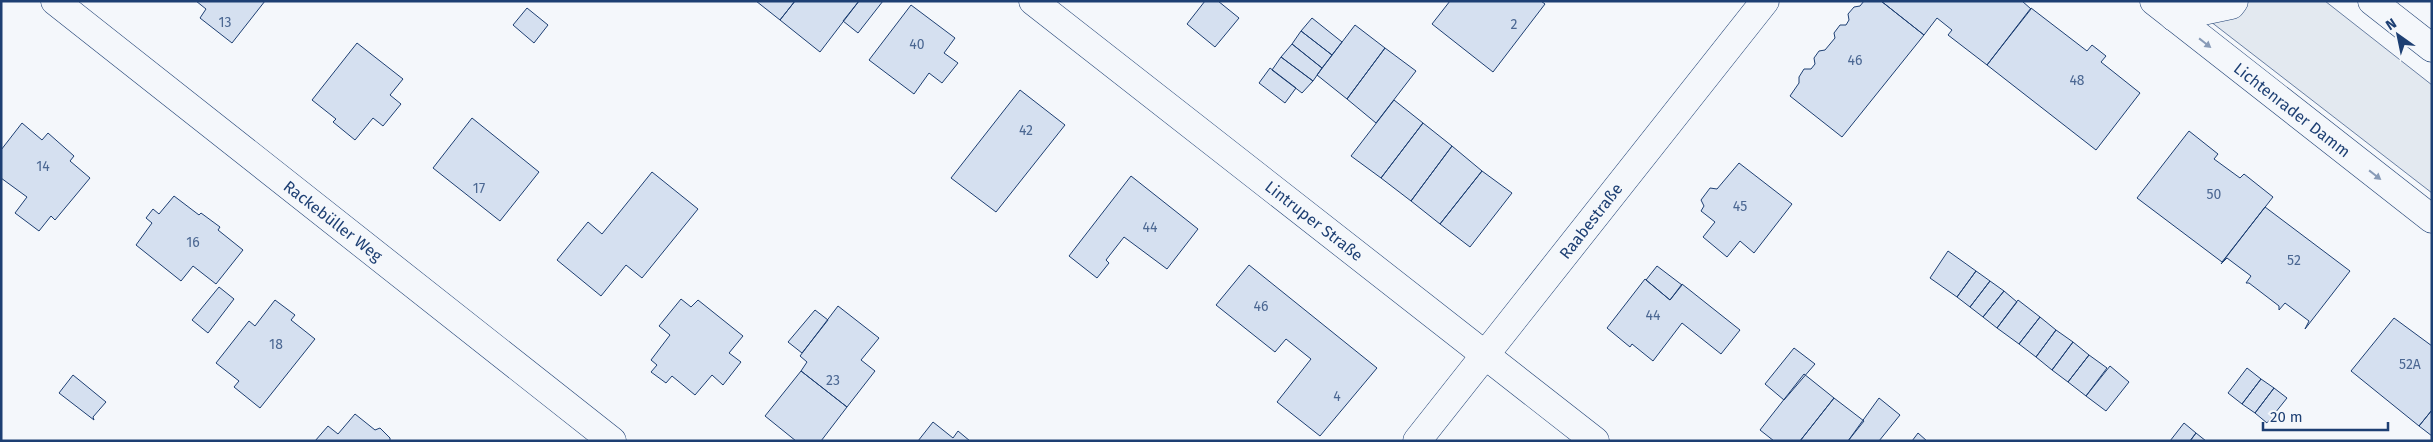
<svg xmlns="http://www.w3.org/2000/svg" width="2433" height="442" font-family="'Fira Sans',sans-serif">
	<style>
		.green { fill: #e3e9f0; stroke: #687fa3 }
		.building { fill: #d5e0f0; stroke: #1d3f73 }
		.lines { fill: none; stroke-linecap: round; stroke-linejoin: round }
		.minor-casing { stroke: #1d3f73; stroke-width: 29 }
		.primary-casing { stroke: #1d3f73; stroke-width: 29 }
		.minor { stroke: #f4f7fb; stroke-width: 28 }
		.primary { stroke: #f4f7fb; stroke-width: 28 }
		.oneway { fill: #889bb7 }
		.labels { text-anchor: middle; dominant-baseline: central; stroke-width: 4; stroke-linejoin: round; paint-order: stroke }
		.number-label { font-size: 14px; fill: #4b6792 }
		.street-label { font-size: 16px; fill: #1d3f73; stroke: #f4f7fb }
	</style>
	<rect width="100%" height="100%" fill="#f4f7fb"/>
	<path class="green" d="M2184,1h141l107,84v108z"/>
	<path class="building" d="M196,1h69l-33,42 -32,-25 6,-9z
		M756,1h39l-15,19z
		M795,1h64l-39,51 -40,-32z
		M859,1h24l-25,32 -15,-12z
		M1205,1h13l21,17 -24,29 -28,-23z
		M1450,1h91l4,3 -52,68 -61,-48z
		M1864,1h17l43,34 -82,102 -52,-41 9,-13v-6l5,-8h7l4,-5 -1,-6 5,-7 6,-1 10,-12 -1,-5 6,-8h6l3,-5 -1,-6 6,-7 6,-1z
		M1881,1h141l9,8 -44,56 -39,-30 4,-5 -15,-12 -13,17z
		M911,5l44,33 -11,15 14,10 -16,20 -13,-10 -15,21 -45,-34z
		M527,8l21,17 -14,18 -21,-18z
		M2031,8l56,43 5,-6 14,11 -5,6 39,31 -44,57 -109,-85z
		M1312,18l30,24 -10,13 -31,-24z
		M1355,25l30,23 -38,51 -30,-24z
		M1301,31l31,24 -10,13 -30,-24z
		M357,43l46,36 -13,16 11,9 -18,22 -10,-8 -18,22 -22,-18 3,-3 -24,-19z
		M1292,44l30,24 -9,13 -32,-24z
		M1385,48l31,23 -40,52 -29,-24z
		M1281,57l32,24 -11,12 -30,-23z
		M1270,68l26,20 -11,15 -26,-20z
		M1020,90l45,35 -69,87 -45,-34z
		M1394,100l29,23 -42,55 -30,-22z
		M472,118l67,54 -39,49 -67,-53z
		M22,123l20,17 6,-7 26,23 -4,5 20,17 -35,42 -4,-4 -12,15 -24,-18 12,-16 -26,-19v-28z
		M1423,123l29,23 -41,55 -30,-23z
		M2189,131l29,23 -4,5 26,19 4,-4 29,23 -51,65 -85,-64z
		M1452,146l30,25 -42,53 -29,-23z
		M1739,163l53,41 -38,49 -14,-12 -13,16 -24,-20 12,-15 -14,-11 3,-5 -3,-6 9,-12 7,1z
		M1482,171l30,22 -42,54 -30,-23z
		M652,172l46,37 -56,69 -16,-13 -25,31 -44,-36 31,-38 14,12z
		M1131,176l67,53 -31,40 -43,-32 -18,23 3,3 -12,15 -28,-22z
		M174,196l25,19 2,-2 19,14 -2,3 25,20 -27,34 -23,-18 -12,15 -45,-36 16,-22 -6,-5 7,-9 6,5z
		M2265,207l85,64 -45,58 4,-8 -24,-18 -6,7v-4l-30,-23h-3l5,-7 -24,-18 -6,6z
		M1948,251l28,20 -19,26 -27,-19z
		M1249,265l128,103 -57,68 -43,-34 34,-43 -25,-20 -11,13 -59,-47z
		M1657,266l25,19 -12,15 -24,-20z
		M1976,271l14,10 -20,26 -13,-10z
		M1645,279l25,21 12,-16 58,46 -19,24 -39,-31 -29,38 -21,-17 -2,3 -23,-19z
		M1990,281l14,10 -21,26 -13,-10z
		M219,287l15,12 -26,34 -16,-13z
		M2004,291l13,11 -20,26 -14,-11z
		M681,299l10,8 7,-7 45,36 -14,17 12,9 -18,23 -11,-10 -17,20 -23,-19 -6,7 -15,-11 6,-7 -6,-5 19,-25 -11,-9z
		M275,300l20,15 -4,5 24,19 -55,69 -26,-21 5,-6 -23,-18 33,-42 6,5z
		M2018,300l22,17 -21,27 -22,-16z
		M838,306l41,32 -18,22 14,11 -28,36 -46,-36 6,-9 -7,-6z
		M815,310l13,10 -26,33 -14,-11z
		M2040,317l16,13 -20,27 -17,-13z
		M2394,318l38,28v64l-13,16 -68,-55z
		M2056,330l17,12 -21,28 -16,-13z
		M2073,342l16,13 -21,27 -16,-12z
		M1794,348l21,16 -31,36 -19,-16z
		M2089,355l18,13 -21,28 -18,-14z
		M2110,366l19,16 -23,29 -20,-15z
		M2247,368l14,11 -19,25 -14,-11z
		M801,371l46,36 -26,34h-25l-31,-25z
		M1804,374l30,24 -34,43h-26l-14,-11z
		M73,375l33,27 -13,15 1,3 -35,-27z
		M2261,379l13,9 -19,25 -13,-9z
		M2274,388l13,10 -20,25 -12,-10z
		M1834,398l30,23 -16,20h-48z
		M1879,398l21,17 -21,26h-31z
		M2432,410v26l-13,-10z
		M355,414l20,16 5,-2 10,10v3h-75l13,-15 10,8z
		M933,422l20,16 5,-7 12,10h-52z
		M2184,423l12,10 -6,8h-20z
		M1918,433l9,8h-15z
		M2196,433l10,8h-16z"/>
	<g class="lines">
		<defs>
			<path id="minor" d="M55,1l557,440
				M1033,1l562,440
				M2174,17l57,-12 3,-4
				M1417,441l348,-440"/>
			<path id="primary" d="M2154,1l278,218
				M2372,1l60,47"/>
		</defs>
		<use href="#minor" class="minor-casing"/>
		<use href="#primary" class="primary-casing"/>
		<use href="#minor" class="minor"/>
		<use href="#primary" class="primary"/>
	</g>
	<defs><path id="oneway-solid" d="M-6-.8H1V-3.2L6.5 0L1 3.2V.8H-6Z" transform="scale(1.25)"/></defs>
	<g class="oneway">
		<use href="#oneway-solid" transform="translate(2205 43) rotate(38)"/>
		<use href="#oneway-solid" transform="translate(2375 175) rotate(38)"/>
	</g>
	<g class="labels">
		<g class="number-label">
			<text x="225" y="22">13</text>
			<text x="1514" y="24">2</text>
			<text x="917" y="44">40</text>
			<text x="1855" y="60">46</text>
			<text x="2077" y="80">48</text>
			<text x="1026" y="130">42</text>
			<text x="43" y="166">14</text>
			<text x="479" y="188">17</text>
			<text x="2214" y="194">50</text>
			<text x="1740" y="206">45</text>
			<text x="1150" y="227">44</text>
			<text x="193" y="242">16</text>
			<text x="2294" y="260">52</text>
			<text x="1261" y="306">46</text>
			<text x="1653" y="315">44</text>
			<text x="276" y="344">18</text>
			<text x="2410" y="364">52A</text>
			<text x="833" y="380">23</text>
			<text x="1337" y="396">4</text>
		</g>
		<g class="street-label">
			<text transform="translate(2292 110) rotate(38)">Lichtenrader Damm</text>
			<text transform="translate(333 221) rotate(38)">Rackebüller Weg</text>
			<text transform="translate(1314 221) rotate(38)">Lintruper Straße</text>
			<text transform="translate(1591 221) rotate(-52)">Raabestraße</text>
		</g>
	</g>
	<rect width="2433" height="442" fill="none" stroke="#1d3f73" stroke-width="5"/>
	<g transform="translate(2398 35) rotate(327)" stroke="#f4f7fb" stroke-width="4" paint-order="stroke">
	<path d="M0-4L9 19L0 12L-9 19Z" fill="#1d3f73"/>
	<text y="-8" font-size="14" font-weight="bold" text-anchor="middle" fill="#1d3f73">N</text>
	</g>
	<path d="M2263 422v8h125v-8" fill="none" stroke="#1d3f73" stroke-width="2.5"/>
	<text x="2270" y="422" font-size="15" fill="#1d3f73" stroke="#f4f7fb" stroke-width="4" paint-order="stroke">20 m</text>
</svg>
